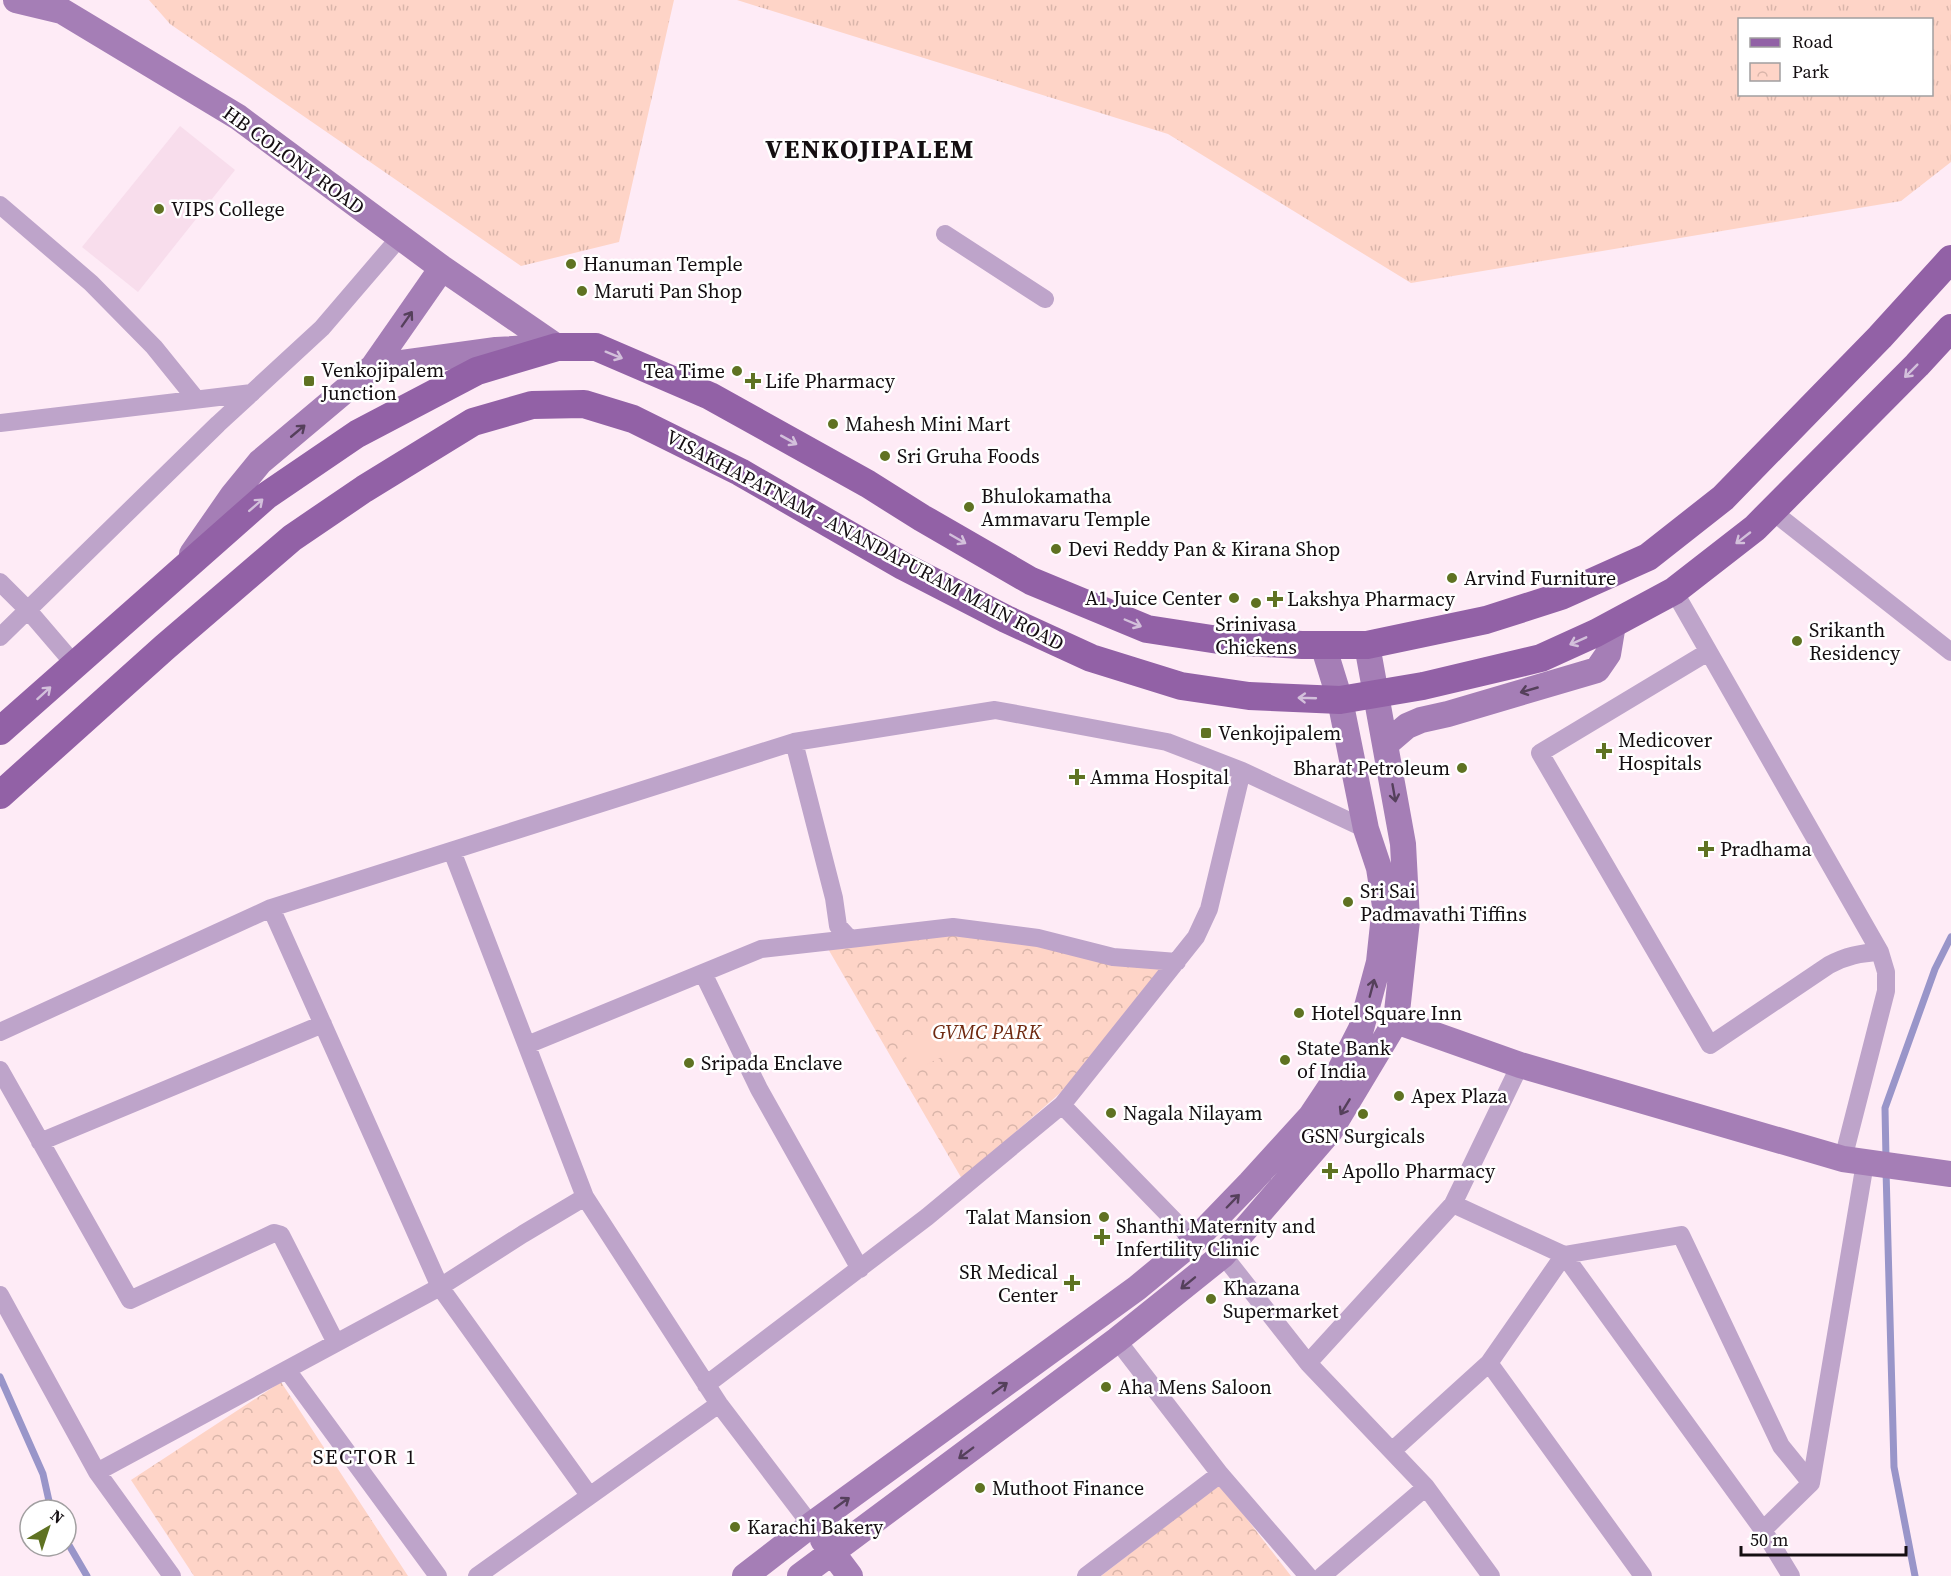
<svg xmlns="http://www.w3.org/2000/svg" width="1951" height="1576" font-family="'Source Serif 4',serif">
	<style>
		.built { fill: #f8ddec }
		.grass { fill: url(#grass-tufts); fill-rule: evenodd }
		.park { fill: url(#park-crowns) }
		.pitch { fill: #fed4c7 }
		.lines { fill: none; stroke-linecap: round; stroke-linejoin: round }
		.stream { stroke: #9995c9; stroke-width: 7 }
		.street { stroke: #bea4ca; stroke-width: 18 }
		.secondary { stroke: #a57eb6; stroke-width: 26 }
		.primary { stroke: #9261a6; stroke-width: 28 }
		.oneway { stroke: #55405b }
		.oneway2 { stroke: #d3c0db }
		.poi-dot { fill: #5f7222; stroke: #fff; stroke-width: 2 }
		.labels { text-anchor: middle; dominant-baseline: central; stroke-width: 5; stroke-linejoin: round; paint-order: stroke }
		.street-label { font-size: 20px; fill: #140e11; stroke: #fff }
		.poi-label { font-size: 20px; fill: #140e11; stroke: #fff; text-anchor: start }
		.park-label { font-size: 20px; font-style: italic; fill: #6f2910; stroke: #fff }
		.neighbourhood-label { font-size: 21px; letter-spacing: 1.5px; fill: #140e11; stroke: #fff }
		.district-label { font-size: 26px; font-weight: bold; letter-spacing: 1.5px; fill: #140e11; stroke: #fff }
	</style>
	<defs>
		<pattern id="grass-tufts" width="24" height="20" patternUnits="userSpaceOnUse" patternTransform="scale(1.5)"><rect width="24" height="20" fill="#fed4c7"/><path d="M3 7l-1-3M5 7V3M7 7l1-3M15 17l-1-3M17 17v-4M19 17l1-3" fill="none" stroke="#d9b5aa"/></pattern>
		<pattern id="park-crowns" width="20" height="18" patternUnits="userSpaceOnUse" patternTransform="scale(1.5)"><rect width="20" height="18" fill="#fed4c7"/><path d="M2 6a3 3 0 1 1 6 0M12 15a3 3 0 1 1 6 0" fill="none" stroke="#d9b5aa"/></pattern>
	</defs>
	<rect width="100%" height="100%" fill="#feebf6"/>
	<path class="built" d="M180,126l55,44 -97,122 -56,-45z"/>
	<path class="grass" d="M149,0h525l-55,242 -98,24 -351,-242z
		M737,0h1214v162l-50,39 -490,82 -243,-149zM1740,20h192v74h-192z"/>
	<path class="park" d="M950,932l219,34 -102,121 -105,92 -135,-232z
		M281,1382l127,194h-214l-63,-96z
		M1220,1484l71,92h-190z"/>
	<path class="pitch" d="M947,1018l15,29 -49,24 -14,-28z"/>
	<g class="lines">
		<path class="stream" d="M1886,1159l-1,-51 50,-139 16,-32
			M1886,1170l8,297 21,109
			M0,1377l43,97 8,36
			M66,1540l21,36"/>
		<path class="street" d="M0,205l91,78 63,64 42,52
			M945,234l100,65
			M0,423l252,-30
			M1772,511l179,141
			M0,582l27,27 48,56
			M1674,591l206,361c-20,1 -34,4 -51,13l-119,80 -170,-292 168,-101
			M0,637l218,-213 104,-96 78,-91
			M794,742l40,156 4,28 12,13 103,-12 85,11 75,19 64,5
			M452,851l133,346
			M271,908l169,379 149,208
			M703,973l56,116 101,180
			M0,1032l271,-124 523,-166 201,-32 172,32 75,29 124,58
			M527,1045l234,-96 89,-10
			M0,1070l130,230 144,-67 7,2 55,108
			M1062,1105l132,136
			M40,1142l283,-118
			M1843,1159l43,-168v-19l-6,-20
			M1453,1204l111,51 199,275 28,46
			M1223,1255l85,108 118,124 65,89
			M0,1295l97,177 75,104
			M1308,1363l145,-159 67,-139
			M287,1370l151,206
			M706,1385l221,-168 135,-112 134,-168 13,-28 33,-138
			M1392,1451l97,-88
			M97,1472l343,-185 83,-53 62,-37 134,207 92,121
			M1220,1474l88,102
			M1811,1483l54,-320
			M477,1576l242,-172
			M1086,1576l134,-102 -103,-134
			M1322,1576l104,-89
			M1643,1576l-154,-213 75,-108 117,-20 100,211 30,37 -48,47"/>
		<path class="secondary" d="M16,0l46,11 176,106 204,151 115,79
			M373,367l123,-17 34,-2
			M192,554l41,-59 27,-33 113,-95 69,-99
			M1386,744l21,-18 14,-6 27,-6 149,-44 11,-16 5,-30
			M1396,1021l124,44 323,94 108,15
			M823,1540l27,36
			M745,1576l66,-51 326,-237 57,-47 56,-58 61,-67 24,-36 26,-51 18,-67 6,-56 -6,-38 -13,-39 -26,-129 -17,-55
			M800,1576l317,-236 106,-85 107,-124 66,-110 11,-101 -4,-76 -36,-199"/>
		<path class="primary" d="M0,731l266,-235 91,-62 120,-63 80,-24h39l114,49 158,88 54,34 109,63 116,48 78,12 77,4h65l119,-25 75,-24 87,-39 75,-59 157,-161 71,-78
			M0,795l165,-148 127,-109 72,-49 109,-67 59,-17 52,-1 49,15 107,53 163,94 103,53 85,39 90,28 68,10 91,4 83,-14 118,-28 55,-25 78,-42 81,-63 162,-163 34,-37"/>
	</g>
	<defs><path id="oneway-shaft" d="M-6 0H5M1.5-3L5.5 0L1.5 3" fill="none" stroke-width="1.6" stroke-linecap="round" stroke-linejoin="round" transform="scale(1.5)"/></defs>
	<g class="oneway">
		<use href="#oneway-shaft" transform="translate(407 319) rotate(-55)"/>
		<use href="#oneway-shaft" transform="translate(298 431) rotate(-40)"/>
		<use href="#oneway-shaft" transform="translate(1529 690) rotate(164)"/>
		<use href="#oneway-shaft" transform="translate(1394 793) rotate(80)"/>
		<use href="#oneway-shaft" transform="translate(1372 988) rotate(-75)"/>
		<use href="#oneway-shaft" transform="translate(1345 1107) rotate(121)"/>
		<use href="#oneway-shaft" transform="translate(1233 1201) rotate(-46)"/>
		<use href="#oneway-shaft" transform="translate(1188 1283) rotate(141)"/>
		<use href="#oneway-shaft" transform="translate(1000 1388) rotate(-36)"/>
		<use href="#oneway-shaft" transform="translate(966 1453) rotate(143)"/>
		<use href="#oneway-shaft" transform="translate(842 1503) rotate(-36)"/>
	</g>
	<g class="oneway2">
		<use href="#oneway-shaft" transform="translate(614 355) rotate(22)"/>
		<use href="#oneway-shaft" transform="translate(1911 371) rotate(135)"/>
		<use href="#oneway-shaft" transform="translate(789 440) rotate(29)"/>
		<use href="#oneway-shaft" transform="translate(256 505) rotate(-41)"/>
		<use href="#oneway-shaft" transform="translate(1743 538) rotate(142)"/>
		<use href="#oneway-shaft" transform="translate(958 539) rotate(30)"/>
		<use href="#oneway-shaft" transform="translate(1133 623) rotate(23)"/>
		<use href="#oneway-shaft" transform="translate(1578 641) rotate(156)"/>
		<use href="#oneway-shaft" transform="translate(44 693) rotate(-42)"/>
		<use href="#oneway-shaft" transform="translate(1307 698) rotate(-178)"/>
	</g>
	<g class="poi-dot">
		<circle cx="159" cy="209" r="6"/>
		<circle cx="571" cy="264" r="6"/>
		<circle cx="582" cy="291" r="6"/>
		<circle cx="737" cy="371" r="6"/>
		<rect x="303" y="375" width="12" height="12" rx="3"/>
		<path d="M750 372h6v6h6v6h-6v6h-6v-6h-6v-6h6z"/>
		<circle cx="833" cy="424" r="6"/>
		<circle cx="885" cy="456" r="6"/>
		<circle cx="969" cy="507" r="6"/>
		<circle cx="1056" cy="549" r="6"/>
		<circle cx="1452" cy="578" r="6"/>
		<circle cx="1234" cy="598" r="6"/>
		<path d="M1272 590h6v6h6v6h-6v6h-6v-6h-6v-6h6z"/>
		<circle cx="1256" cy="603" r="6"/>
		<circle cx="1797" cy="641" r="6"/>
		<rect x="1200" y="727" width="12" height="12" rx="3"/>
		<path d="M1601 742h6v6h6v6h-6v6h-6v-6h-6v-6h6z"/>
		<circle cx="1462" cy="768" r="6"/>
		<path d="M1074 768h6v6h6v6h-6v6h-6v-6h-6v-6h6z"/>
		<path d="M1703 840h6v6h6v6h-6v6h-6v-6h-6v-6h6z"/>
		<circle cx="1348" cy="902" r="6"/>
		<circle cx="1299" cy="1013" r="6"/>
		<circle cx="1285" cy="1060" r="6"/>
		<circle cx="689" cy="1063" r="6"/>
		<circle cx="1399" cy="1096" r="6"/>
		<circle cx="1111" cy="1113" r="6"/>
		<circle cx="1363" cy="1114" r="6"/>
		<path d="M1327 1162h6v6h6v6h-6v6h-6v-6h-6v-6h6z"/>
		<circle cx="1104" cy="1217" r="6"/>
		<path d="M1099 1228h6v6h6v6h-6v6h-6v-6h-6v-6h6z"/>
		<path d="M1069 1274h6v6h6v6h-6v6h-6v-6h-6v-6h6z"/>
		<circle cx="1211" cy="1299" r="6"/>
		<circle cx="1106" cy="1387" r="6"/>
		<circle cx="980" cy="1488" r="6"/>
		<circle cx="735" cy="1527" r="6"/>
	</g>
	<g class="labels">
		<g class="street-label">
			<text transform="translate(294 160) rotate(36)">HB COLONY ROAD</text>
			<text transform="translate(865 540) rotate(28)">VISAKHAPATNAM - ANANDAPURAM MAIN ROAD</text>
		</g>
		<g class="poi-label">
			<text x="171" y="209">VIPS College</text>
			<text x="583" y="264">Hanuman Temple</text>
			<text x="594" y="291">Maruti Pan Shop</text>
			<text x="321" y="370">Venkojipalem<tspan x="321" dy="23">Junction</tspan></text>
			<text x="725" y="371" text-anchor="end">Tea Time</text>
			<text x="765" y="381">Life Pharmacy</text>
			<text x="845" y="424">Mahesh Mini Mart</text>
			<text x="897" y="456">Sri Gruha Foods</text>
			<text x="981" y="496">Bhulokamatha<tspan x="981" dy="23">Ammavaru Temple</tspan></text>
			<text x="1068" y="549">Devi Reddy Pan &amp; Kirana Shop</text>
			<text x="1464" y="578">Arvind Furniture</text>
			<text x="1222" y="598" text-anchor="end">A1 Juice Center</text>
			<text x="1287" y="599">Lakshya Pharmacy</text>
			<text x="1256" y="624" text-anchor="middle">Srinivasa<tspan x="1256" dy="23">Chickens</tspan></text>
			<text x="1809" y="630">Srikanth<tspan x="1809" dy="23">Residency</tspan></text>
			<text x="1218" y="733">Venkojipalem</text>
			<text x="1618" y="740">Medicover<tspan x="1618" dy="23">Hospitals</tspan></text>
			<text x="1450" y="768" text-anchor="end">Bharat Petroleum</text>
			<text x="1090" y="777">Amma Hospital</text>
			<text x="1720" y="849">Pradhama</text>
			<text x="1360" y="891">Sri Sai<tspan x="1360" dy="23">Padmavathi Tiffins</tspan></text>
			<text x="1311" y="1013">Hotel Square Inn</text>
			<text x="1297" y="1048">State Bank<tspan x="1297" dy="23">of India</tspan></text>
			<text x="701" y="1063">Sripada Enclave</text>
			<text x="1411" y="1096">Apex Plaza</text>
			<text x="1123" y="1113">Nagala Nilayam</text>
			<text x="1363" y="1136" text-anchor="middle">GSN Surgicals</text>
			<text x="1342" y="1171">Apollo Pharmacy</text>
			<text x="1092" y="1217" text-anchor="end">Talat Mansion</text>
			<text x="1116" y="1226">Shanthi Maternity and<tspan x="1116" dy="23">Infertility Clinic</tspan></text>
			<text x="1058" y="1272" text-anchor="end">SR Medical<tspan x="1058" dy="23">Center</tspan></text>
			<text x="1223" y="1288">Khazana<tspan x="1223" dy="23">Supermarket</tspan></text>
			<text x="1118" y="1387">Aha Mens Saloon</text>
			<text x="992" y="1488">Muthoot Finance</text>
			<text x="747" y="1527">Karachi Bakery</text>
		</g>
		<g class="park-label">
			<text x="987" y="1032">GVMC PARK</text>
		</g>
		<g class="neighbourhood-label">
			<text x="365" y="1456">SECTOR 1</text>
		</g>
		<g class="district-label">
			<text x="870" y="149">VENKOJIPALEM</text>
		</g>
	</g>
	<rect x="1738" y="18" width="195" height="78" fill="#ffffff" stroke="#a19fa0" stroke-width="1.5"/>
	<rect x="1750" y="38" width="30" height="9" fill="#9261a6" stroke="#a19fa0" stroke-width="1.5"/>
	<text x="1792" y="48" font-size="18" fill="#140e11">Road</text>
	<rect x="1750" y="63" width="30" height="18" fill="url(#park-crowns)" stroke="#a19fa0" stroke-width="1.5"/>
	<text x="1792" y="78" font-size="18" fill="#140e11">Park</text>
	<g transform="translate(48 1528) rotate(39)"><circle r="28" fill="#ffffff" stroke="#a19fa0" stroke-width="1.5"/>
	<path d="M0-4.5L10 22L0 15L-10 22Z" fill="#5f7222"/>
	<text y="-9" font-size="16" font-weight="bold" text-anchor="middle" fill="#140e11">N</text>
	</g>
	<path d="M1741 1546v9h165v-9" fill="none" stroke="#140e11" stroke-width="3"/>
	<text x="1750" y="1546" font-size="18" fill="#140e11" stroke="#ffffff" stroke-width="4.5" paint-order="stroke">50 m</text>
</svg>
